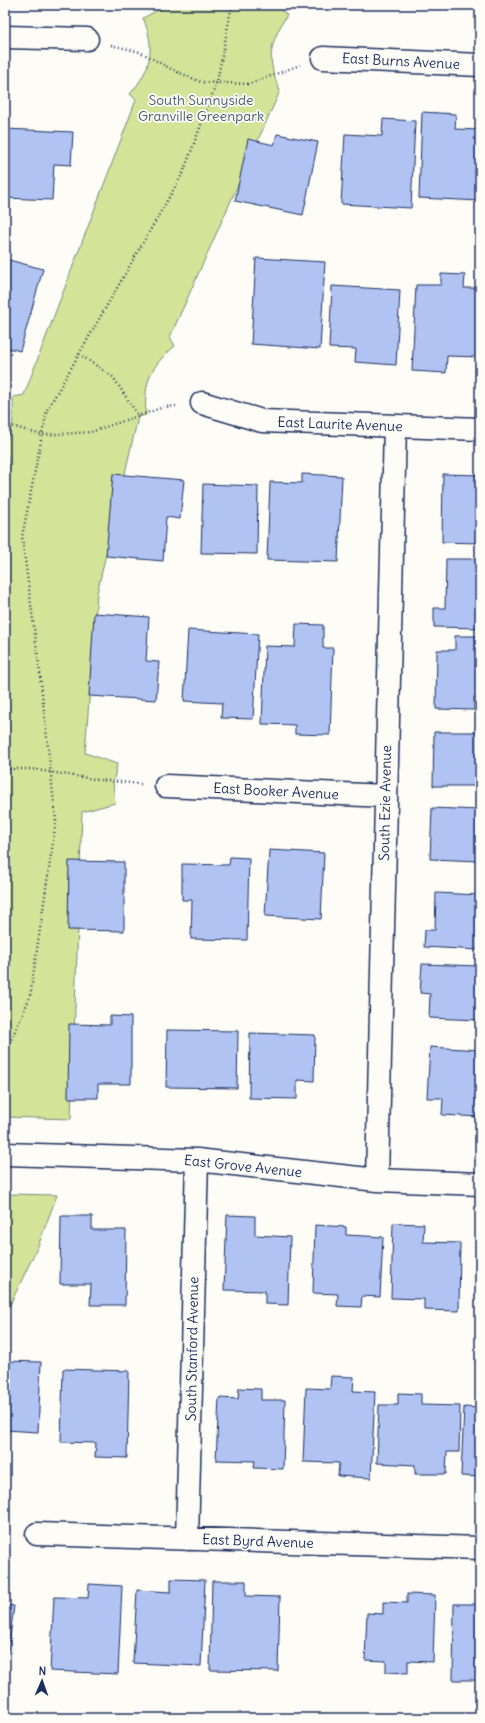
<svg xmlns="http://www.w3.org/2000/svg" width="485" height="1723" font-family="Delius,sans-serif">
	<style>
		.green { fill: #d3e498; stroke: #778a7b }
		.building { fill: #b1c3f2; stroke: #1b2f5e }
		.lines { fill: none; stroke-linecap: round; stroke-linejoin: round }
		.minor-casing { stroke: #1b2f5e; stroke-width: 25 }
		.path { stroke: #1b2f5e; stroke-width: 2.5; stroke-dasharray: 1 3; stroke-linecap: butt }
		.minor { stroke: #fdfcf7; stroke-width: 22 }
		.labels { text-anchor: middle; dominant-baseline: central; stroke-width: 3.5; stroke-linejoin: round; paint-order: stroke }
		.street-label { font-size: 14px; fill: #1b2f5e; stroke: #fdfcf7 }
		.park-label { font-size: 14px; fill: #495c6c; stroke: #fdfcf7 }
	</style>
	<rect width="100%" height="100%" fill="#fdfcf7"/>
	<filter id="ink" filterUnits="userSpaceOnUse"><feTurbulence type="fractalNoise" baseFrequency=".025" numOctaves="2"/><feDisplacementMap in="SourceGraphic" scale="8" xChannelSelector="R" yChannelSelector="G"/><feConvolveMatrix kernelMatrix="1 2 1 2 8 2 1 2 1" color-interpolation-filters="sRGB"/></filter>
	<g filter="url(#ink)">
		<path class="green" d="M164,5h113v2l10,8c-18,30 -21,44 -7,76l-110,246 5,9c-26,22 -31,35 -29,69l-8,2 -41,176 -12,160 32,11 -4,19 2,20 -33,9 -11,307 -66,-2v-626l4,-34 -4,-4c0,-10 4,-17 7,-27 2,-9 1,-19 1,-29l11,-2 112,-295 -6,-6c21,-24 26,-46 13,-76l21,-11z
			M5,1194l52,1 -19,51 -33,69z"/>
		<path class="building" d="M422,112l34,2 -1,15 25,1v71l-61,-3z
			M383,119l32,2 -4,87 -70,-4 4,-70 37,2z
			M5,129l68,3 -2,33 -17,-1 -2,36 -47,-2z
			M277,134l41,8 -15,73 -68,-14 13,-62 26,6z
			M256,258l69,4 -5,87 -69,-5z
			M5,259l38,10 -23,82 -15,-4z
			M441,274l24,1 -1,13h16v69l-33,-1 -1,17 -34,-2 4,-86h25z
			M332,286l68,4 -4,75 -41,-3 1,-13 -27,-1z
			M113,474l71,6 -4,39 -14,-2 -3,44 -57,-5z
			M302,474l40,2 -4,86 -71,-2 3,-78 32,1z
			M443,474l37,1 -1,68 -37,-1z
			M203,484l55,2 -1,68 -56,-1z
			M446,559h34v69l-46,-1v-19h11z
			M94,613l55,4 -3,44 13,1 -3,38 -67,-4z
			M296,624l27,1v23h10l-3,87 -35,-1v-9l-33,-1 3,-78 30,1z
			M188,630l70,4 -5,85 -32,-1 1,-15 -38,-2z
			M455,636h25v61h-6v13l-38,-1 1,-59h18z
			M434,732h46v54h-47z
			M432,808l48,2v51l-50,-2z
			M269,850l55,3 -3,66 -56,-3z
			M230,857l19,1 -2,82 -56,-1 1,-39h-10v-36l47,1z
			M69,861l55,1v69l-56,-1z
			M436,893l44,2v55l-56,-3 1,-17h10z
			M422,964l58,2v54l-51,-2 1,-24 -10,-1z
			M110,1016l21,1v67h-33v14h-30l1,-74 41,1z
			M167,1030l71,1 -1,57 -71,-1z
			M250,1033l65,2 -1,46 -17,-1v19l-48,-1z
			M430,1047l50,3v67l-38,-2 1,-17h-16z
			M227,1215l28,1v19l35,2 -2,68 -23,-1v-13l-41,-1z
			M61,1216h31v14h34l-1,75h-35l1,-21h-31z
			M393,1223l31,1 -1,18 37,1 -1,68 -35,-1v-11l-33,-1z
			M315,1225l31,2v8l37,2 -3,60 -18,-1 -1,11 -24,-1 1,-12 -25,-1z
			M480,1256v43h-2z
			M5,1361l36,1 -3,70 -33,-2z
			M63,1369l66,2 -2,87 -32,-1 1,-14 -35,-1z
			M331,1376l23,1 -1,14 22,1 -4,86 -33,-2 1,-13 -36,-1 3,-74 24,1z
			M239,1388l22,1v11h24l-2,69 -29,-1 1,-7 -39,-1 3,-62 19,1z
			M398,1393l23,1v11l39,1 -1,46h-12l-1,22h-31v-9l-38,-2 2,-58h19z
			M464,1407l16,1v69l-19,-1z
			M171,1579l34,1 -4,86 -68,-3 4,-73 34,2z
			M212,1581h34v15l34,1 -2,74 -68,-1z
			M89,1584l33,2 -4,88 -68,-3 4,-74 34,1z
			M407,1594l28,1 -2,67 -25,-1v12l-22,-1v-11l-21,-1 2,-47 16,1v-12l24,1z
			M454,1604h26v76h-27z
			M5,1605l9,1 -9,69z"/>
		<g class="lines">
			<defs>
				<path id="minor" d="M5,37l82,2
					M323,58l157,7
					M202,403l60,18 218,8
					M166,786l219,10
					M5,1154l192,6 180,20 103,4
					M377,1180l18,-754
					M37,1534l443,14
					M187,1539l10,-379"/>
			</defs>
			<use href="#minor" class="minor-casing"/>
			<path class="path" d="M111,45l29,7 33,18 28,12 48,2 51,-19
				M79,354l34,23 26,40
				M5,424l37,11 49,-3 73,-25 12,-1
				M5,769h26l69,11 41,4
				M5,1054l25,-57 26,-176 -17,-156 -17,-128 25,-127 136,-237 34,-91 15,-77"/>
			<use href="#minor" class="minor"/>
		</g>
	</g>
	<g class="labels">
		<g class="street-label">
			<text transform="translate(401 61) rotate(3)">East Burns Avenue</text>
			<text transform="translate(340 424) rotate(2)">East Laurite Avenue</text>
			<text transform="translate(276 791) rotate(3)">East Booker Avenue</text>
			<text transform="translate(385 803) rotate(-89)">South Ezie Avenue</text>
			<text transform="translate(243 1166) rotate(6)">East Grove Avenue</text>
			<text transform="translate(192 1349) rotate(-89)">South Stanford Avenue</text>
			<text transform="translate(258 1541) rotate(2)">East Byrd Avenue</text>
		</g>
		<g class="park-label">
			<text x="201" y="100">South Sunnyside<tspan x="201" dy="16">Granville Greenpark</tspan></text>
		</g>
	</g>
	<rect width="485" height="1723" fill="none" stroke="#fdfcf7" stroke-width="20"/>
	<rect x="10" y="10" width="465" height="1703" fill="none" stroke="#1b2f5e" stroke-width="1.5" filter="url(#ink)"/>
	<g transform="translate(42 1681) rotate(2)" stroke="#fdfcf7" stroke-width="3" paint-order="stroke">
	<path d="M0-3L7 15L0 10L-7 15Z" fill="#1b2f5e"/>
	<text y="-6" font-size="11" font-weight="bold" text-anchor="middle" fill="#1b2f5e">N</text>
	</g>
</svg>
